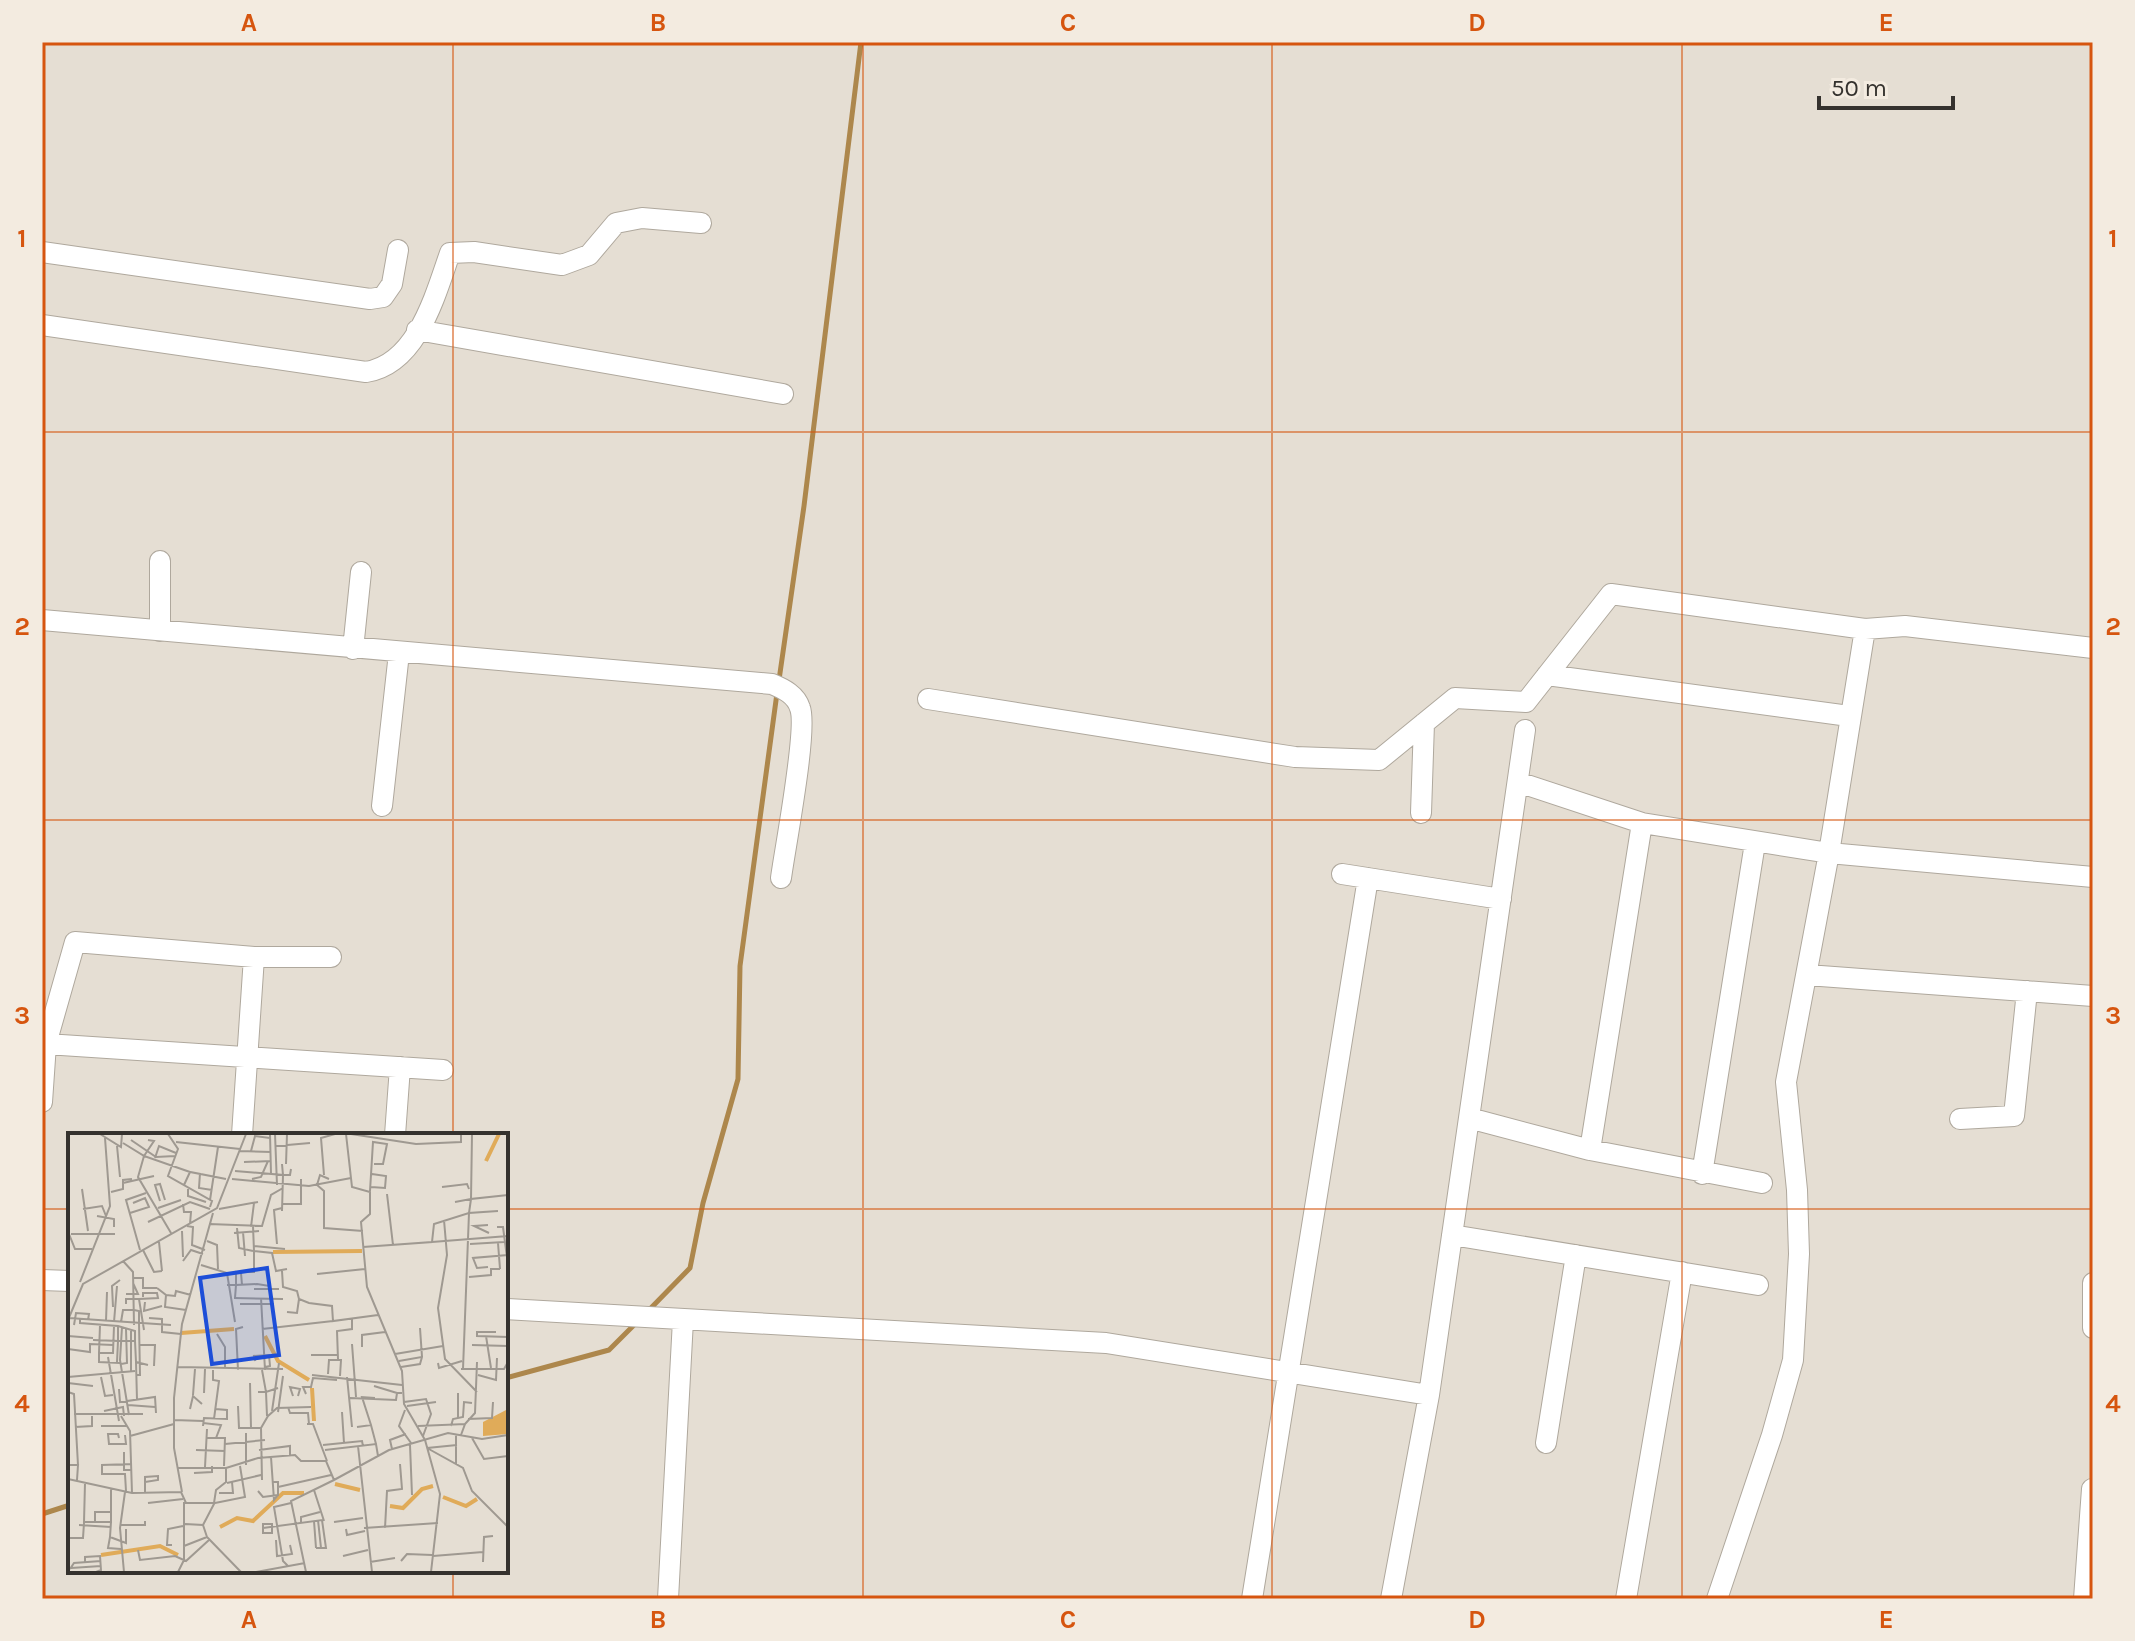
<svg xmlns="http://www.w3.org/2000/svg" width="2135" height="1641" font-family="Karla,sans-serif">
	<style>
		.lines { fill: none; stroke-linecap: round; stroke-linejoin: round }
		.stream { stroke: #ad874c; stroke-width: 5 }
		.street-casing { stroke: #afa89d; stroke-width: 22 }
		.street { stroke: #fff; stroke-width: 20 }
		.grid { fill: none; stroke: #d6550f; stroke-width: 2; stroke-opacity: 0.55 }
		.inset-river { fill: none; stroke: #e0ab59; stroke-width: 4 }
		.inset-road { fill: none; stroke: #9f9991; stroke-width: 2 }
		.view { fill: #1d4ed8; fill-opacity: 0.15; stroke: #1d4ed8; stroke-width: 4 }
		.inset-edge { fill: none; stroke: #35322e; stroke-width: 4 }
		.neatline { fill: none; stroke: #d6550f; stroke-width: 3 }
		.grid-label { font-size: 26px; text-anchor: middle; font-weight: bold; fill: #d6550f }
	</style>
	<rect width="100%" height="100%" fill="#e5ded3"/>
	<g class="lines">
		<path class="stream" d="M779,680l25,-174 57,-464
			M649,1310l41,-42 13,-65 35,-124 2,-113 37,-273
			M506,1378l103,-28 27,-27
			M42,1514l28,-9"/>
		<defs>
			<path id="street" d="M42,252l328,47 13,-2 9,-13 6,-34
				M42,325l324,47c51,-8 69,-76 84,-119l24,-1 88,13 27,-10 27,-32 26,-5 59,5
				M417,330l366,64
				M42,620l730,64c12,5 24,11 28,24 8,21 -15,140 -19,170
				M1865,629l-36,224 264,24
				M160,631v-70
				M353,649l8,-77
				M1547,675l302,41
				M928,699l367,58 84,3 76,-62 71,4 85,-108 254,35 40,-3 188,22
				M1518,782l124,41 187,30 -43,229 11,108 2,64 -6,106 -21,75 -55,164
				M382,806l17,-153
				M1421,813l3,-90
				M1342,874l159,25
				M331,957h-77l-179,-15 -29,102 397,26
				M1807,975l286,21
				M42,1044h4l-4,58
				M1469,1118l121,32 172,33
				M1960,1119l54,-3 13,-125
				M242,1135l12,-178
				M395,1135l5,-68
				M1590,1150l52,-327
				M1702,1174l53,-331
				M1452,1235l306,50
				M42,1280l28,1
				M2093,1283v45
				M506,1309l600,34 323,52
				M1546,1443l30,-188
				M668,1599l15,-279
				M1252,1599l116,-721
				M1391,1599l38,-204 96,-665
				M1626,1599l56,-327
				M2084,1599l8,-110"/>
		</defs>
		<use href="#street" class="street-casing"/>
		<use href="#street" class="street"/>
	</g>
	<path class="grid" d="M453,42v1093M863,42v1557M1272,42v1557M1682,42v1557M42,432h2051M42,820h2051M42,1209h28M506,1209h1587M453,1571v28"/>
	<g transform="translate(68 1133)">
		<rect width="440" height="440" fill="#e5ded3"/>
		<path d="M440,276v25l-25,2v-14z" fill="#e0ab59"/>
		<path class="inset-river" d="M418,28l13,-27M205,119l89,-1M113,200l53,-4M197,203l13,25 31,19M244,255l2,33M267,351l25,6M375,364l23,9 11,-7M322,373l13,2 19,-19 11,-3M152,394l17,-9 16,3 30,-28h21M33,422l59,-9 18,9"/>
		<path class="inset-road" d="M32,1l21,13 1,-13M100,1l10,15 -10,27 44,25 -2,6M202,1l1,40M207,1l2,51M278,1l6,53 18,5v22l-9,8 6,65 35,84 2,33 21,36 15,54 -9,78M283,1l65,10 45,-2v-8M63,7l25,17 19,-1M80,7l6,1 -10,15 46,16M108,9l64,7M55,10l21,13 -6,21 33,56M49,13l3,31M208,13l34,-3M172,18l31,1M183,18l4,-15 15,2M87,25l4,-12 17,7M176,29l27,-1M214,31l1,11h7l1,-6M218,31l1,-30M167,38l48,4 -1,36M132,40l-1,15 13,2M256,42l-3,-37 14,-4M164,46l77,7 42,-8M184,46l9,-2 7,-16M261,46l-9,-4 -3,10 7,6v37l39,3M55,50l31,-7M116,52l6,-13 36,7M303,54l14,1 1,-12 -14,-2M374,54l25,-3 2,5M14,56l6,42M120,56v7l18,6M302,58l3,-49 14,2 -4,20h-9M43,59l12,-3v-9l9,-1M319,61l6,51M142,67l8,-53M92,68l-5,-16 5,-1 5,16M387,69l16,-3 1,-65M115,71l1,8h7l-1,12M214,71h19v-25M90,75l23,-8M15,76l19,-3 4,10M151,76l39,-7M62,80l19,-6 -4,-9 -12,5M29,83l17,3v8M376,87l3,35 -9,53 7,51 32,33M80,89l42,-20 20,7M141,91l53,2 9,-31 12,-7M420,92l-14,1 15,7M119,93l6,1 -1,18 13,5M185,93l1,25 18,2 4,18 11,-2M183,94l3,-24M429,94h6l5,38M169,95l2,20 14,3M114,98l1,26M175,99l2,24M166,100l25,-2M1,101l6,15h17M3,101h44M139,108l10,4 1,24M91,109l3,29M364,109l76,-6M430,110l2,26M209,111l-3,-34 8,-2M402,111l34,-2M185,113l32,3M295,114l69,-5 2,-18 35,-11 2,-14 37,-4M72,117l-14,-50 20,-7M75,117l11,22 8,-1M55,128l10,11 1,53M115,128l8,-11 12,4M133,132l26,8 8,49M420,134l-11,1 -4,-10 35,-3M214,138l1,16 14,4 2,8 10,4 23,3 1,15 45,-6M178,139h8v-20M249,141l48,-5M401,144l22,-2v-6h9M66,145h9v10h14M12,149l30,-76 -5,-68M159,152h9v-13l5,1 1,12M89,155l9,7 -1,12 21,3M186,156h25M58,161h12l-5,-11M98,162l9,1 1,-5 15,4M166,165l49,1M167,165l1,-13 21,-1 13,2v13M193,165l4,72M71,166l19,-1 -1,-5h-14v4M77,169l-1,9 18,-5M58,171v-5h13l5,31M172,171h34M45,174l-1,-21 8,-6M219,179l10,1 2,-14M1,185l102,7M81,185l13,1v13l19,2M12,186v4l38,3 17,5v10h-17v-15M0,187l15,-36 134,-76 29,-74M38,188l1,-29M46,189l3,-36M53,189l2,-12h11l5,1v12M6,192l2,-12 13,1 -1,6M32,192l-1,28h14l1,-27M54,194l-2,33 9,55M194,196l71,-8M63,197v42M428,199h-19v4l31,1M149,201l8,13v22M0,203l25,2M418,203l5,32M25,207l25,1 -1,21M67,208l1,21 12,3M284,211l4,53M72,212h15l-1,21M404,212l36,1M294,214v-12l23,-3M0,216l22,3v-8l23,1M31,220v9l21,1M327,221l48,-8M243,222h27M40,224l11,64M270,226l-1,-28 15,-2v-10M187,228l-1,-5 15,-1 1,11 -5,1M331,228l23,-4 -2,-29M68,229l1,38M370,230l1,5 23,-7M53,231l6,-1 -1,-34M110,234l105,2M333,234l19,-3 2,-7M393,236h43l4,-7M395,236l6,-156 29,-2M145,237v10l6,1 -5,38M170,237l-2,-41 7,-2M194,237l4,22 12,-4M260,241l1,-14h12l-1,16M68,242h4l-1,-52M244,242l90,10M410,242l18,5 1,-22M0,244l67,-6M33,244l4,19 8,-1M279,244l5,50M0,250l25,3M182,250l1,45M306,253l23,7M51,256l1,13 35,-5 1,16M0,259l6,2 4,71M190,259h8l1,24M136,260l1,-24M390,260v25M238,261l-3,-7h8l2,-9 24,2M125,262l2,-26M225,263l-3,-9 10,2 -2,7M282,265l46,2 1,-7h5M336,269l22,-3 5,15 -8,22M60,272l27,2M170,273l1,22h22M339,273l29,-4M220,274l2,6h18l1,11M122,276l3,-13 9,8M337,277l-6,16 12,17M36,278l19,-4 1,9M204,278l7,-48M210,279l5,-36M274,279l2,31M6,281h69M53,283l9,15 2,62M400,286l24,-1 1,-16M106,287l29,1M135,290l18,2 -5,13h-10M239,291h6l14,37M397,291l10,-11 2,-51M303,292l-9,-28 13,1M33,293h25M135,293l1,-8 23,1v-9l-12,-1M350,293l47,-2 -4,11M383,293l2,-7 10,-2 1,-15 8,1M7,294l17,-1v-10M289,294l14,-2 5,19M388,301v31M62,303l44,-12M51,305l-1,-4h-10l1,10h17l-1,-9M148,305h9l-1,28M404,305l12,21 24,-3M157,311l40,-4M255,312l39,-4 1,5M342,312l2,50M290,313l14,126M359,315l36,20 9,23 36,36M359,315l30,-3M324,316l-2,-9 16,-6M128,317l29,1M191,317l31,-4v9M257,317l51,-6 2,12M56,319v18h8M203,324l3,43 4,-5M0,332h10l-1,15M178,332v-32M137,334l2,-38M110,335h48M126,340l18,-1v-6M0,346l64,14 49,-1 5,11h28l2,-13 10,-8v-14l32,-10 37,-3 6,6h25l8,19 55,-30 59,-17 34,6 26,-4M194,347l-1,-52 7,-12 9,-8 34,-1M77,349l13,-2v-4l-13,1v16M17,350l-1,39h27v-34M159,350l34,-8M210,354l53,-12M246,357l10,31M58,358l-1,-17h-23v-9l30,-1M190,358l5,6 15,-2v-13h-6M114,359l-8,-44v-50l8,-74 31,-111M151,360h14l-1,-11M80,370l35,-4M147,370l30,-6 -5,-31M246,388l2,27M27,389v-10h17M43,389l-1,15 16,6v-14M233,389v-5l19,-5M266,389l29,-4M117,391l18,1 4,12M195,391h9v9h-9zM11,392l32,2M53,392h24v-4M135,392l12,-23M195,395l59,-8 4,28h-5M296,395l74,-5M317,395l2,-37 15,-2 -2,-25M278,396l1,6 18,-4M42,404l-2,11 13,1M0,405h15l1,-15M208,407l1,16 15,-2 -2,-9M104,412h-5l1,-16 15,-3M116,413l23,-9 34,35M248,415h5l-3,-28M70,417l2,10 35,-4 11,5 23,-21M275,423l25,-6M365,423l50,-4M333,428l6,-7 25,1M17,429v-5l15,-1 1,14 -5,2M302,429l25,-4M415,429l1,-25 9,-1M220,433l-5,-5 -9,-54 17,-4M3,435l30,-2M2,436l4,-6 27,-2M56,439l-4,-44 5,-36M110,439l6,-12v-58M188,439l49,-9M238,439l-15,-71 43,-21"/>
		<path class="view" d="M199,135l12,87 -67,9 -12,-86z"/>
		<rect width="440" height="440" class="inset-edge"/>
	</g>
	<rect width="2135" height="1641" fill="none" stroke="#f3ebe0" stroke-width="88"/>
	<path d="M1819 96v12h134v-12" fill="none" stroke="#35322e" stroke-width="4"/>
	<text x="1831" y="96" font-size="24" fill="#35322e" stroke="#f3ebe0" stroke-width="6" paint-order="stroke">50 m</text>
	<rect x="44" y="44" width="2047" height="1553" class="neatline"/>
	<g class="grid-label">
		<text x="249" y="31">A</text>
		<text x="658" y="31">B</text>
		<text x="1068" y="31">C</text>
		<text x="1477" y="31">D</text>
		<text x="1886" y="31">E</text>
		<text x="22" y="247">1</text>
		<text x="2113" y="247">1</text>
		<text x="22" y="635">2</text>
		<text x="2113" y="635">2</text>
		<text x="22" y="1024">3</text>
		<text x="2113" y="1024">3</text>
		<text x="22" y="1412">4</text>
		<text x="2113" y="1412">4</text>
		<text x="249" y="1628">A</text>
		<text x="658" y="1628">B</text>
		<text x="1068" y="1628">C</text>
		<text x="1477" y="1628">D</text>
		<text x="1886" y="1628">E</text>
	</g>
</svg>
